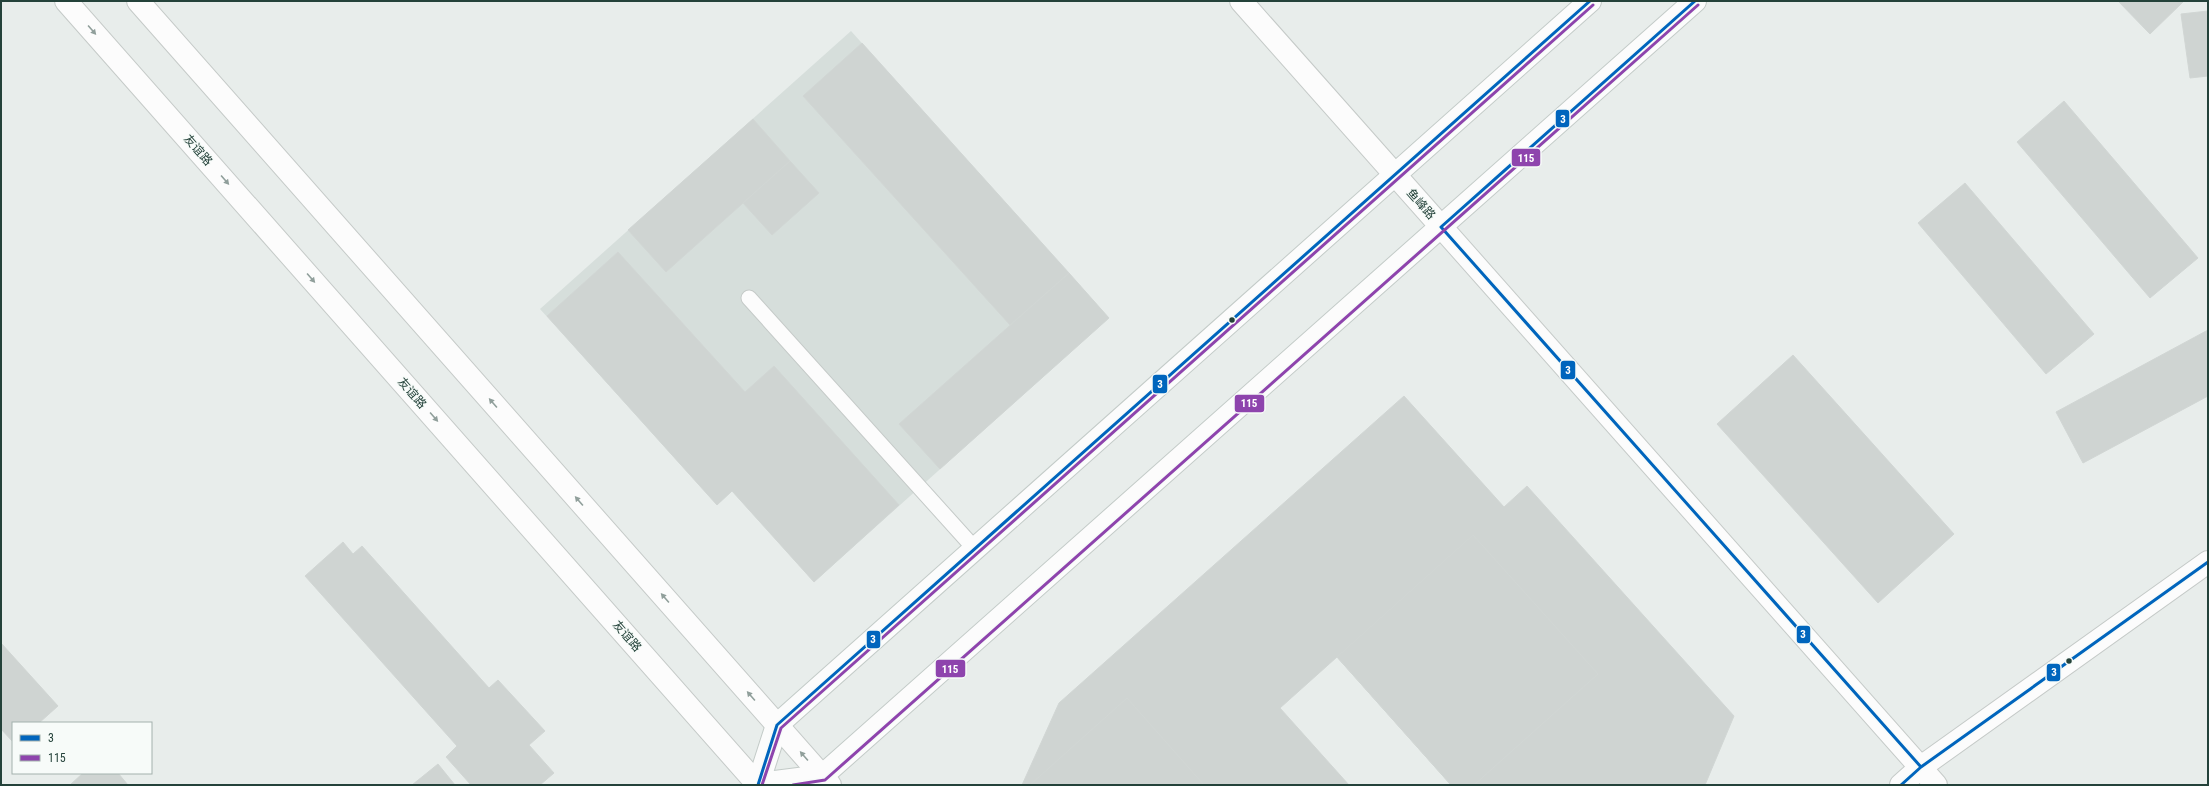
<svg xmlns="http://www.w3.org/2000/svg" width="2209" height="786" font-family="'Roboto Condensed','Noto Sans SC',sans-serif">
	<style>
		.built { fill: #d6dedb }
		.building { fill: #cfd4d2; stroke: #d1d6d4 }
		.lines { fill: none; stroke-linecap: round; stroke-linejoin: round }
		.service-casing { stroke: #c5cac8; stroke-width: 17 }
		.minor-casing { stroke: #c5cac8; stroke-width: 24 }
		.tertiary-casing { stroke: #c5cac8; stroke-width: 24 }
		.secondary-casing { stroke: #c3cbc8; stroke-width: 24 }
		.service { stroke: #fcfcfc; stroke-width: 15 }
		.minor { stroke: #fcfcfc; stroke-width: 22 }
		.tertiary { stroke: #fcfcfc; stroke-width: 22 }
		.secondary { stroke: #fcfcfc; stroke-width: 22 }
		.bus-1-casing { stroke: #f7fbf9; stroke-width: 6 }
		.bus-2-casing { stroke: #f7fbf9; stroke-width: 6 }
		.bus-1 { stroke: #0065bd; stroke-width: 3 }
		.bus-2 { stroke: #8e44ad; stroke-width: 3 }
		.oneway { fill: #909f9b }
		.bus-dot { fill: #24423a; stroke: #f7fbf9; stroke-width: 1.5 }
		.labels { text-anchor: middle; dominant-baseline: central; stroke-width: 3; stroke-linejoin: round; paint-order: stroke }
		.street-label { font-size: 12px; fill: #24423a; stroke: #f7fbf9 }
		.line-badge { stroke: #f7fbf9; stroke-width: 1.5 }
		.badge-label { font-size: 11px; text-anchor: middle; font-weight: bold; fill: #fff }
	</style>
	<rect width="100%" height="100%" fill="#e8edeb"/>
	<path class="built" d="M851,31l258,287 -295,264 -82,-91 -15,14 -177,-196z"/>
	<path class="building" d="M2118,1h66l-34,33z
		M2208,11v65l-18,2 -9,-64z
		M862,43l207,230 -59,52 -207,-229z
		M2064,101l134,157 -48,40 -133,-156z
		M753,119l37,42 -124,111 -38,-42z
		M790,161l29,32 -47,42 -29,-32z
		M1965,183l129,151 -48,40 -128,-151z
		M618,252l127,140 29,-26 125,139 -85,77 -82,-91 -15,14 -170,-189z
		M1069,273l40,45 -169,151 -41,-45z
		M2208,330v66l-125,67 -27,-51z
		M1793,355l161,179 -76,69 -161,-179z
		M1404,396l100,111 23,-21 207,230 -29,69h-254l-114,-128 -57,51 69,77h-327l37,-82z
		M1473,535l125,139 -124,111h-23l-114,-128z
		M343,542l10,12 9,-8 127,142 9,-8 47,51 -16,14 25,28 -14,12h-69l-25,-28 11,-11 -152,-170z
		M1,643l57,63 -19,17h-26v19l-12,-13z
		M1127,698l77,87h-174z
		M438,764l17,21h-43z
		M83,773h35l10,12h-58z"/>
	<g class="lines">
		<defs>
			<path id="service" d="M749,298l226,251"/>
			<path id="minor" d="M1241,1l695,784"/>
			<path id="tertiary" d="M66,1l692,784
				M138,1l692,784
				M1901,785l20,-18 287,-205"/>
			<path id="secondary" d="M1590,1l-813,724 -19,59 64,-8 873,-775"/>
		</defs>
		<use href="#service" class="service-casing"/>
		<use href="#minor" class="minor-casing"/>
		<use href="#tertiary" class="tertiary-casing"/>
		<use href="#secondary" class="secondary-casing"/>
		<use href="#service" class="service"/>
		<use href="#minor" class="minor"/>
		<use href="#tertiary" class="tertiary"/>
		<use href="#secondary" class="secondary"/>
		<defs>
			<path id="bus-1" d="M1695,1l-254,226 480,540
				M758,785l19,-60 813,-724
				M1901,785l20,-18 287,-205"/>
			<path id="bus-2" d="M762,785l19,-57 812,-723
				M793,785l32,-5 873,-775"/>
		</defs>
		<use href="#bus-1" class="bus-1-casing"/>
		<use href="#bus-2" class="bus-2-casing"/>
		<use href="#bus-1" class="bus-1"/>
		<use href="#bus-2" class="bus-2"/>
	</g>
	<defs><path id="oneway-solid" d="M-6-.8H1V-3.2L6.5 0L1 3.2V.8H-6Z"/></defs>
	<g class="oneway">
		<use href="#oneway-solid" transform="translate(92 30) rotate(49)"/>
		<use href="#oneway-solid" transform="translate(225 180) rotate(49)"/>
		<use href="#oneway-solid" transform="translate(311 278) rotate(49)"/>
		<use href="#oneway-solid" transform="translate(493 403) rotate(-131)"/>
		<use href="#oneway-solid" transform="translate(434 417) rotate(49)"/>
		<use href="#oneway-solid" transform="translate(579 501) rotate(-131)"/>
		<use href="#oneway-solid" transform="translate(665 598) rotate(-131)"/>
		<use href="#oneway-solid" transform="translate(751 696) rotate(-131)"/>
		<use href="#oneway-solid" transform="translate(804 756) rotate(-131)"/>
	</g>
	<g class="bus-dot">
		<circle cx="1232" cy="320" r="3.5"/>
		<circle cx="2069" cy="661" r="3.5"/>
	</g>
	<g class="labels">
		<g class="street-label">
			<text transform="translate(198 150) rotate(49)">友谊路</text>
			<text transform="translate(1421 204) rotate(48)">鱼峰路</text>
			<text transform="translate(412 393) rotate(49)">友谊路</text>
			<text transform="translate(627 636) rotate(49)">友谊路</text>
		</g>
	</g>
	<g class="line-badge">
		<rect x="1555" y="109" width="15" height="19" rx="4" fill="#0065bd"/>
		<rect x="1511" y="148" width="30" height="19" rx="4" fill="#8e44ad"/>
		<rect x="1560" y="360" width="16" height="20" rx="4" fill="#0065bd"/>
		<rect x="1152" y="374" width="16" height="20" rx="4" fill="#0065bd"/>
		<rect x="1234" y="394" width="31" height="19" rx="4" fill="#8e44ad"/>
		<rect x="1796" y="625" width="15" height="19" rx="4" fill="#0065bd"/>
		<rect x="866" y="630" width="15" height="19" rx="4" fill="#0065bd"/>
		<rect x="935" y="659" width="31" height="19" rx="4" fill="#8e44ad"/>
		<rect x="2046" y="663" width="15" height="19" rx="4" fill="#0065bd"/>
	</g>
	<g class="badge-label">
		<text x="1563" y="123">3</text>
		<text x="1526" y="162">115</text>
		<text x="1568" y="374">3</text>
		<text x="1160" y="388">3</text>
		<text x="1249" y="407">115</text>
		<text x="1803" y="638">3</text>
		<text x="873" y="643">3</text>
		<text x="950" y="673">115</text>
		<text x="2054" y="676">3</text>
	</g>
	<rect width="2209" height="786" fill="none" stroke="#24423a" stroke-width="4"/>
	<rect x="12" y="722" width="140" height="52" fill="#f7fbf9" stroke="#a3b1ad"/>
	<rect x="20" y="735" width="20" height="6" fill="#0065bd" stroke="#a3b1ad"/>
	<text x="48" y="742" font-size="12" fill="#24423a">3</text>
	<rect x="20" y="755" width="20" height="6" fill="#8e44ad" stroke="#a3b1ad"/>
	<text x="48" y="762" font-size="12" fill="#24423a">115</text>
</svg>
